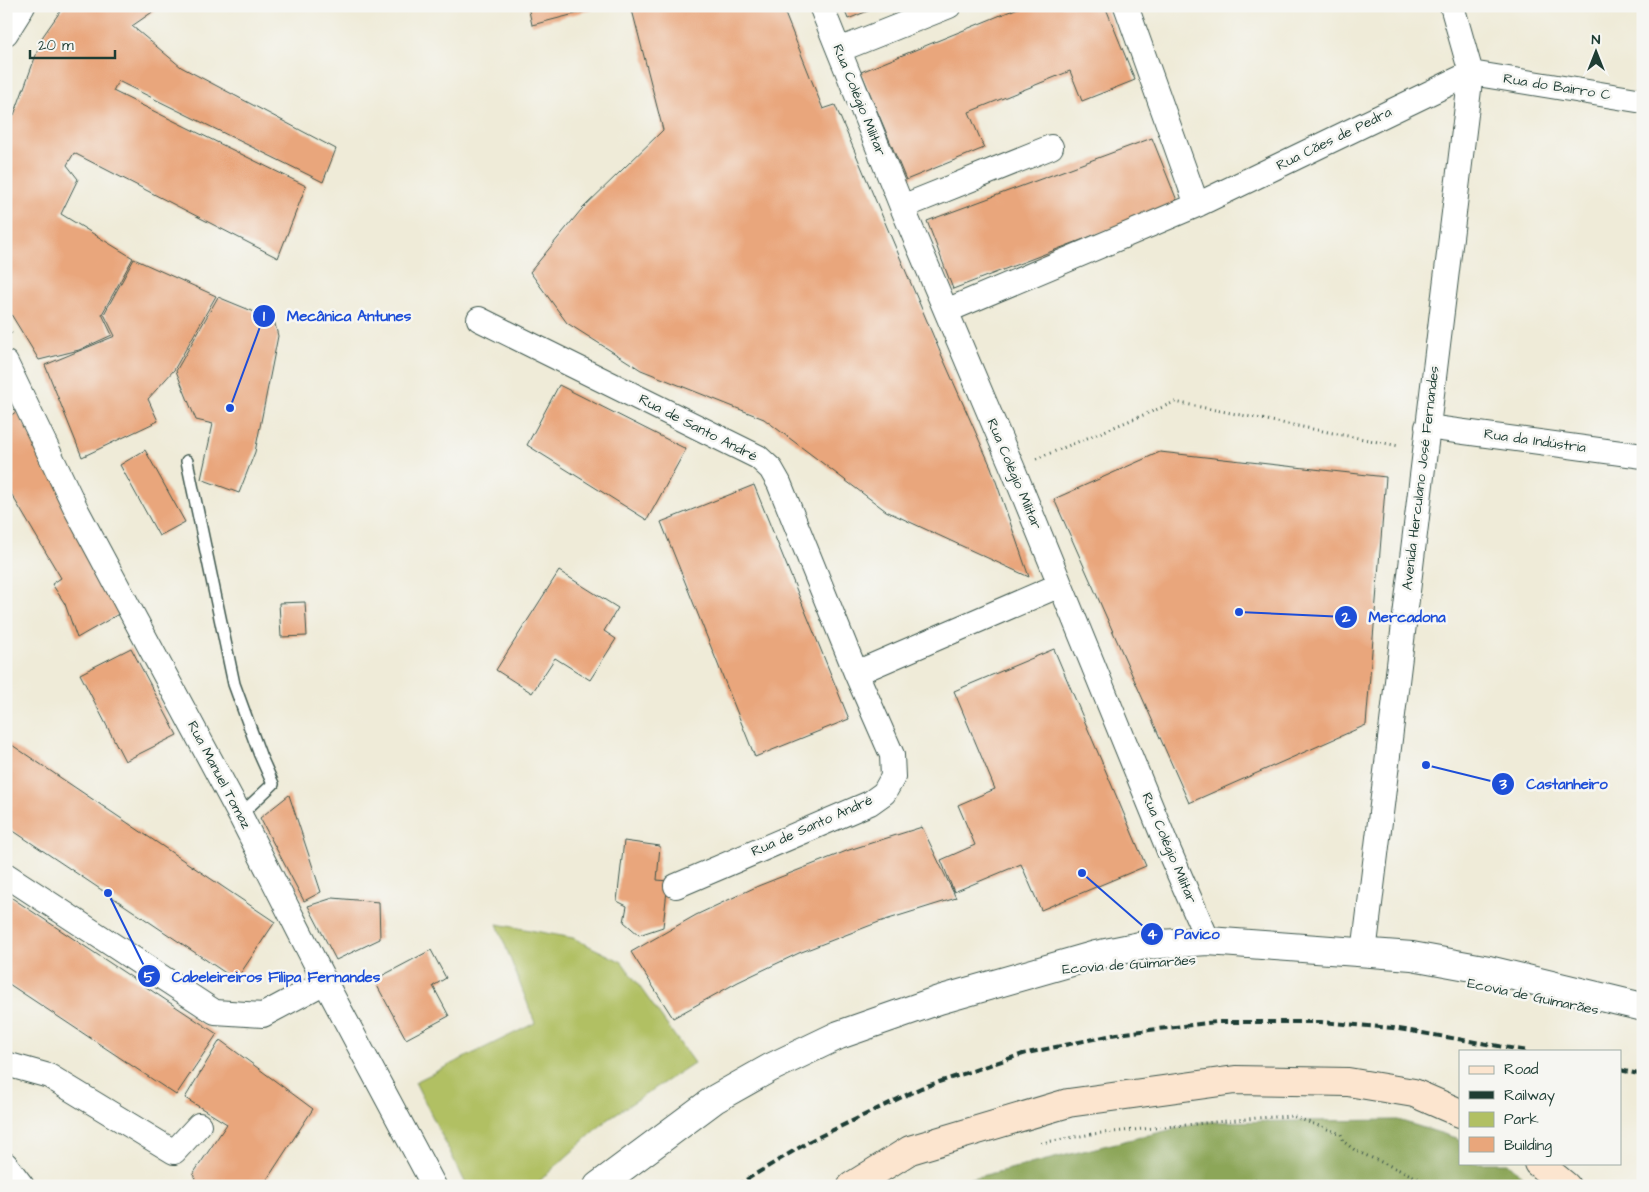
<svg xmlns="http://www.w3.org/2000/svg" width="1649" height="1192" font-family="'Architects Daughter',sans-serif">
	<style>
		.green { fill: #b1c063; stroke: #687e4c }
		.forest { fill: #8ca659; stroke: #567246 }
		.building { fill: #e9a67b }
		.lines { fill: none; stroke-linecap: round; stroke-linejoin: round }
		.service-casing { stroke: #3e574d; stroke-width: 14 }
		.minor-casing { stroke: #3e574d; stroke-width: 26 }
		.tertiary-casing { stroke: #3e574d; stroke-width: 30 }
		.secondary-casing { stroke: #3e574d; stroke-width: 30 }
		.path { stroke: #3e574d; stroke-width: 3; stroke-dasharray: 1 4; stroke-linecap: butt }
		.service { stroke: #fff; stroke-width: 11 }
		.minor { stroke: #fff; stroke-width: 24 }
		.tertiary { stroke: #fff; stroke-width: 28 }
		.secondary { stroke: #fce5cf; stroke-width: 28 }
		.rail { stroke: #1f3d34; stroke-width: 4; stroke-dasharray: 8 4; stroke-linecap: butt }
		.labels { text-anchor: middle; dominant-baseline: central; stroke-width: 5; stroke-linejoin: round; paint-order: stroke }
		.street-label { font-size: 14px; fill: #1f3d34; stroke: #f6f6f2 }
		.leader { fill: none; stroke: #1d4ed8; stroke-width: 2 }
		.callout-dot { fill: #1d4ed8; stroke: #f6f6f2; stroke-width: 2 }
		.mark-label { font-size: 15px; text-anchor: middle; font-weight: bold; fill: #fff }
		.callout-label { font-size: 15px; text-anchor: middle; font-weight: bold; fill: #1d4ed8; stroke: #f6f6f2; stroke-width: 5; stroke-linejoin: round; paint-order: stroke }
	</style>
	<rect width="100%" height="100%" fill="#f6f6f2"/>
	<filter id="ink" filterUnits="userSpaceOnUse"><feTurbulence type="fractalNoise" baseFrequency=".02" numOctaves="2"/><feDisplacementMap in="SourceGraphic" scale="10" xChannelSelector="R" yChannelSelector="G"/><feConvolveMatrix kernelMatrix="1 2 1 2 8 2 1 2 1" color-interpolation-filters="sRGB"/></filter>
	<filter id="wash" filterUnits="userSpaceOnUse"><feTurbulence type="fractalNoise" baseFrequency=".0096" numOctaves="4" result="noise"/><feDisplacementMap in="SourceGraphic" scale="20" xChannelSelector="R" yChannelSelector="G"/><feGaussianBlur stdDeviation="1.12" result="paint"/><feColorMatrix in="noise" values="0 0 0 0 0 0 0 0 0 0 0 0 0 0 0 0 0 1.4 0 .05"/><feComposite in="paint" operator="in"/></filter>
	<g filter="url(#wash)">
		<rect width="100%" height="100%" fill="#efebd8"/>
		<path class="green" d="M497,924l76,14 49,24 72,101 -85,55 -75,68h-67l-52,-104 120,-59z"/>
		<path class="forest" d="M1398,1120l62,19v24h48l24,23h-592l262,-64z"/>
		<g id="blocks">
			<path class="building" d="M64,6h97l-29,20 49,41 155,82 -13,33 -205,-101 -5,10 193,95 -28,72 -204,-105 -7,12 11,14 -17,35 72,44 -31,56 10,21 -33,15 -40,10 -33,-54v-190l8,-1 29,-79z
				M528,6h74v1l-70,18z
				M631,6h151l41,103 12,-4 106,249 50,113 38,110 -143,-66 -122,-92 -123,-49 -74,-47 -37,-51 51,-62 82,-80z
				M843,6h37l-32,13z
				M1023,6h82l30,74 -53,21 -12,-30 -101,41 15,36 -78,32 -45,-108z
				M1152,138l26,65 -225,86 -26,-68z
				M134,259l82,37 -42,74 -26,29 10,22 -76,36 -37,-92 70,-29 -11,-22z
				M218,297l56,23 4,16 -23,116 -16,41 -38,-14 12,-55 -17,-4 -20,-49z
				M559,385l127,64 -39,71 -120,-75z
				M17,411l112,197 -52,30 -12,-34 -13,-20 9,-6 -55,-93v-66z
				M145,450l40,72 -26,14 -39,-71z
				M1160,452l226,25 -20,248 -177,78 -135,-304z
				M754,485l95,234 -94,38 -94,-235z
				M559,571l59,37 -14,23 12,8 -26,41 -35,-22 -23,35 -36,-23z
				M305,602l2,34 -26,1 -2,-34z
				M131,648l46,87 -52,26 -45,-87z
				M1054,649l92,217 -105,44 -20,-46 -67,28 -13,-32 34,-15 -17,-40 37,-16 -41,-98z
				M6,741l269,181 -39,58 -230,-154z
				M289,795l32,97 -17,9 -44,-83z
				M922,827l34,71 -77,24 -80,31 -61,29 -65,36 -42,-66 65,-37 62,-29 91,-36z
				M624,841l36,5 -3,34 11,1 -5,46 -24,8 -15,-13 3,-16 -10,-5z
				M6,894l211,140 -41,61 -170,-113z
				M333,898l46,4 1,37 -44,21 -28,-54z
				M431,950l15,28 -13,8 16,30 -43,23 -32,-59z
				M220,1040l93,69 -47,72 2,5h-70l-5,-12 34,-50 -42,-26z"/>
		</g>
	</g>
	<g filter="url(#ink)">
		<use href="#blocks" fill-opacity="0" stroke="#3e574d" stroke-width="1"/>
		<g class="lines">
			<defs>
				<path id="service" d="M187,461l47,223 26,71 13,29 -33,31"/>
				<path id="minor" d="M821,6l81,201 111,262 156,382 39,90
					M1126,6l71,199
					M6,33l17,-27
					M839,50l110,-44
					M1471,73l172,28
					M902,207l149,-60
					M946,311l251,-106 274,-132
					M479,319l279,138 13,12 8,14 77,190 36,82 1,22 -9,16 -14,10 -194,83
					M6,363l71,148 163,304 85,167 109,204
					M1427,427l216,29
					M856,673l204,-88
					M6,875l209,137 48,3 62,-33
					M1364,953l107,-880 -19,-67
					M6,1064l43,12 125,76 25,-27
					M6,1165l16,21"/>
				<path id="tertiary" d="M598,1186l117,-87 55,-31 69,-33 100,-35 157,-45 49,-10 63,-4 204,15 77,14 154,37"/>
				<path id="secondary" d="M1538,1163l28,23
					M852,1186l58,-36 158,-47 167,-23 113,2 66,11 46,20"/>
			</defs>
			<use href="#service" class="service-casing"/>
			<use href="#minor" class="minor-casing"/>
			<use href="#tertiary" class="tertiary-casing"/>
			<use href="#secondary" class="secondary-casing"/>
			<path class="path" d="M6,324l7,13
				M1036,459l139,-57 224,44
				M1041,1143l51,-9 165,-16 35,-2 49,18 3,8 12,9 80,35
				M1231,1186l26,-7 1,7"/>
			<use href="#service" class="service"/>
			<use href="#minor" class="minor"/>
			<use href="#tertiary" class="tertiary"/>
			<use href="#secondary" class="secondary"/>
			<path class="rail" d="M1620,1070l23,5
				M736,1186l74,-45 111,-53 102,-34 94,-20 99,-12h105l72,6 135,23"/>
		</g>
	</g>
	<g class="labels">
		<g class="street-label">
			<text transform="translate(1557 87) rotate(9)">Rua do Bairro C</text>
			<text transform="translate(859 100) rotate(68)">Rua Colégio Militar</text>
			<text transform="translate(1334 139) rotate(-26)">Rua Cães de Pedra</text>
			<text transform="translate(698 428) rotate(27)">Rua de Santo André</text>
			<text transform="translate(1535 441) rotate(8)">Rua da Indústria</text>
			<text transform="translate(1014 474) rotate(67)">Rua Colégio Militar</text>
			<text transform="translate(1421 478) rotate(-83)">Avenida Herculano José Fernandes</text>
			<text transform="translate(219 775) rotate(62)">Rua Manuel Tomaz</text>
			<text transform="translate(812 826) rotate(-24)">Rua de Santo André</text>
			<text transform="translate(1169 848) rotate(67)">Rua Colégio Militar</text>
			<text transform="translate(1129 965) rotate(-4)">Ecovia de Guimarães</text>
			<text transform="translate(1533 997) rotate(12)">Ecovia de Guimarães</text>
		</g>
	</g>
	<path class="leader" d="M230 408L264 316M1239 612L1346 617M1426 765L1503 784M1082 873L1152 934M108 893L149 976"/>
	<g class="callout-dot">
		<circle cx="230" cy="408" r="5"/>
		<circle cx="1239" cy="612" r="5"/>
		<circle cx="1426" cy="765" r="5"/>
		<circle cx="1082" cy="873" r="5"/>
		<circle cx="108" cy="893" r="5"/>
		<circle cx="264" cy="316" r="12"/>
		<circle cx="1346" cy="617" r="12"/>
		<circle cx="1503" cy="784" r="12"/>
		<circle cx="1152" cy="934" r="12"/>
		<circle cx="149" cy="976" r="12"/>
	</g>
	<g class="mark-label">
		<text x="264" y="321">1</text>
		<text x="1346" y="622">2</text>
		<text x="1503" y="789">3</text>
		<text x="1152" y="939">4</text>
		<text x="149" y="982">5</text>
	</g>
	<g class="callout-label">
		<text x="349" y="321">Mecânica Antunes</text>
		<text x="1407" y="622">Mercadona</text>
		<text x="1567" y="789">Castanheiro</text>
		<text x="1197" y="939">Pavico</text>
		<text x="276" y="982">Cabeleireiros Filipa Fernandes</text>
	</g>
	<rect width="1649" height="1192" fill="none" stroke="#f6f6f2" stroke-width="25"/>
	<rect x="1459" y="1050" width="162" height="115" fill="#f6f6f2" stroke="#a0aca6"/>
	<rect x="1469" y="1066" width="25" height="8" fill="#fce5cf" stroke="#a0aca6"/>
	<text x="1504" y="1074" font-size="15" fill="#1f3d34">Road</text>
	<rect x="1469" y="1091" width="25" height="8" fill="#1f3d34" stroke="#a0aca6"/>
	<text x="1504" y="1100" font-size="15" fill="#1f3d34">Railway</text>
	<rect x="1469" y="1112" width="25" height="15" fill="#b1c063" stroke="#a0aca6"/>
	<text x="1504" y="1124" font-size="15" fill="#1f3d34">Park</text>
	<rect x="1469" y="1137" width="25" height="15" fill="#e9a67b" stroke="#a0aca6"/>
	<text x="1504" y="1150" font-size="15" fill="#1f3d34">Building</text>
	<g transform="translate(1596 52)" stroke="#f6f6f2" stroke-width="4" paint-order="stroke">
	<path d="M0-4L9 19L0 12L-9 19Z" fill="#1f3d34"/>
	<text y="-8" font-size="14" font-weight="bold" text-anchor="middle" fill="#1f3d34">N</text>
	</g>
	<path d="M30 50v8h85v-8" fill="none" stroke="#1f3d34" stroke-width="2.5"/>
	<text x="38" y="50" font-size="15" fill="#1f3d34" stroke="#f6f6f2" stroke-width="4" paint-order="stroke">20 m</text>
</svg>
